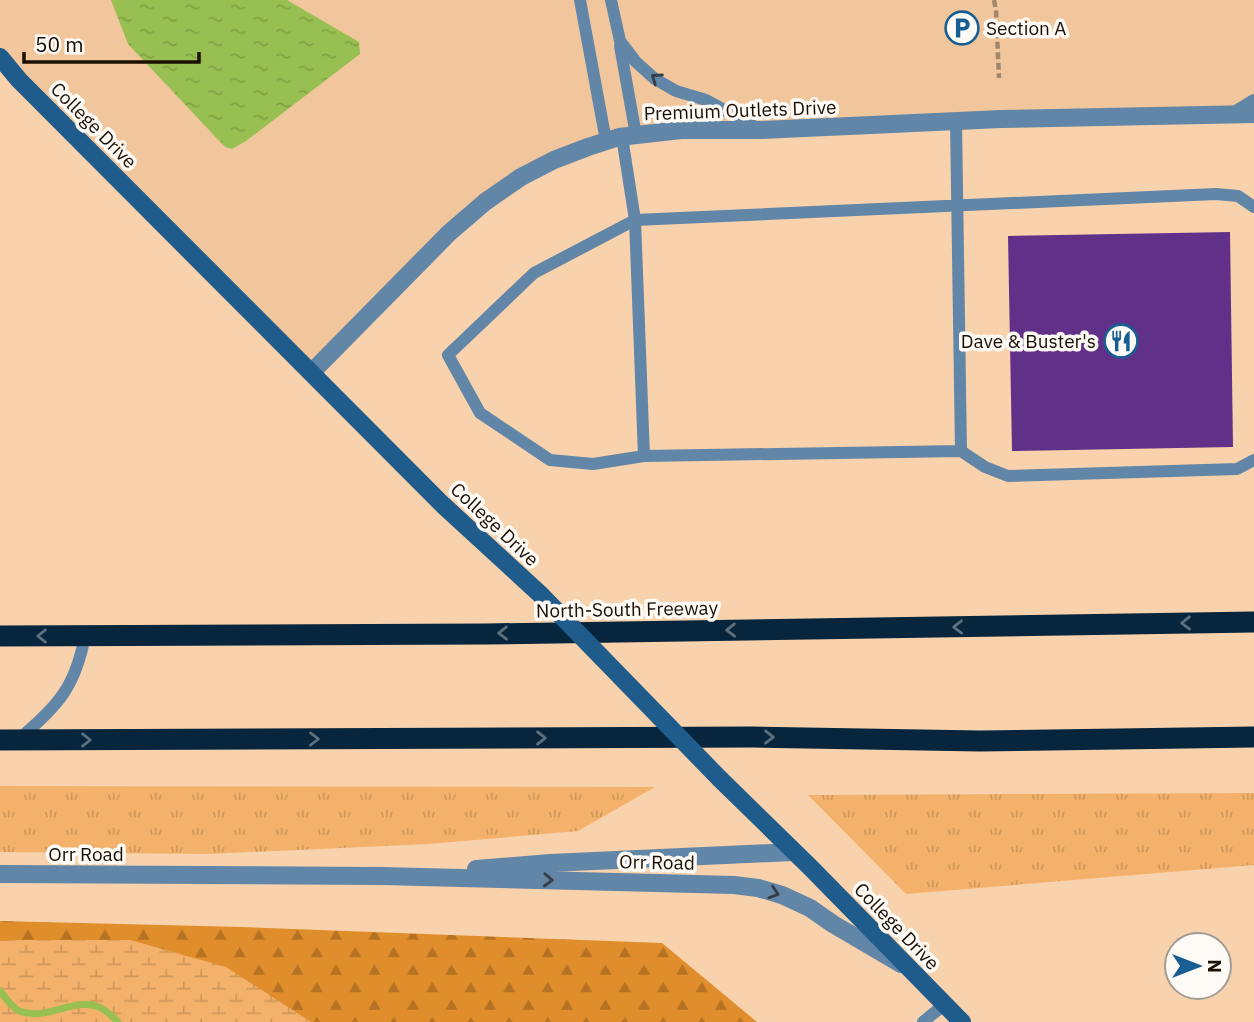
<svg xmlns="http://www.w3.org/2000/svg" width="1254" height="1022" font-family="'IBM Plex Sans',sans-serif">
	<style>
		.built { fill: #f1c69c }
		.grass { fill: url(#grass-tufts) }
		.forest { fill: url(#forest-firs) }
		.wetland { fill: url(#wetland-marsh) }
		.water { fill: url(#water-ripples) }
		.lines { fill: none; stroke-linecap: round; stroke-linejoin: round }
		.stream { stroke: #98bf51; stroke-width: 7 }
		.building { fill: #61318a }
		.path { stroke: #a3876b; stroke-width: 4.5; stroke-dasharray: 7 3.5; stroke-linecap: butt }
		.service { stroke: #6186a7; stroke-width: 12 }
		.tertiary { stroke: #6186a7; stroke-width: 18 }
		.secondary { stroke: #1f5c8b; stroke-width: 18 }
		.motorway { stroke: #07263e; stroke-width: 21 }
		.secondary-bridge { stroke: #1f5c8b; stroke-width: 18 }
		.oneway { stroke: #373e45 }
		.oneway2 { stroke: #5d707e }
		.labels { text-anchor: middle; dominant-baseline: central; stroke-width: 7; stroke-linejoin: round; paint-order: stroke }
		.poi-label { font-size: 19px; fill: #1b0e03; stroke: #fefaf6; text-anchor: start }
		.street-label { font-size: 19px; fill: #1b0e03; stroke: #fefaf6 }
	</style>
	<defs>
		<pattern id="grass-tufts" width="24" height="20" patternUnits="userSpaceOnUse" patternTransform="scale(1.75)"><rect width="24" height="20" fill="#f3b16b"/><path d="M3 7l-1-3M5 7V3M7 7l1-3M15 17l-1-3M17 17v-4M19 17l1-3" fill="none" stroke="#d0975b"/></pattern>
		<pattern id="forest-firs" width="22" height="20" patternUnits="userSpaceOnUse" patternTransform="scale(1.75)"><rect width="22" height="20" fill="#e08e2b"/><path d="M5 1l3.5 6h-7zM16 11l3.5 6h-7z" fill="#b57223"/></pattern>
		<pattern id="wetland-marsh" width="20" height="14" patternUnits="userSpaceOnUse" patternTransform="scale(1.75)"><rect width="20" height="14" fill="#f3b16b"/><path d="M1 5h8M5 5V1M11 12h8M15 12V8" fill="none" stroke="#d0975b"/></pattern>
		<pattern id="water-ripples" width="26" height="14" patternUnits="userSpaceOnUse" patternTransform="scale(1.75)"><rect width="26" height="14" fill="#98bf51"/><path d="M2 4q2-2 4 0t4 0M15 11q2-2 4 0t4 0" fill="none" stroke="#82a345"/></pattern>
	</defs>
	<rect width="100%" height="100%" fill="#f8d2ac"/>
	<path class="built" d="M0,0h1254v114l-608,19 -125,44 -209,195 -312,-315z"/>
	<path class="grass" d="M0,786l655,1 -77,44 -149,13 -220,10 -209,-2z
		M1254,793v72l-348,29 -98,-99z"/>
	<path class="forest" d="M0,921l242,6 420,16 95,79h-757z"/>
	<path class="wetland" d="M19,940h111l96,27 85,55h-311v-81z"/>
	<path class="water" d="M111,0h176l72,42 1,12 -114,87 -14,8 -7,-2 -97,-103z"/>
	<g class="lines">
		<path class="stream" d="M0,991c6,7 11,16 19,20 29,11 57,-16 82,-3 6,3 12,9 17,14"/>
	</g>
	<path class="building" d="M1230,232l3,215 -221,4 -4,-215z"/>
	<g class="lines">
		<path class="path" d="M994,0l2,10 3,68"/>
		<path class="service" d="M580,0l26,141
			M611,0l9,41 16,21 19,17 21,12 30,9 51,28
			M620,46l16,89
			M1231,114l23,-14
			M622,137l13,83 -101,53 -86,82 32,58 70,47 43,4 51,-8 317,-5 -5,-329
			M961,451l24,16 23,9 229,-7 17,-9
			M644,456l-9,-236 581,-26 22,2 16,11
			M20,738c38,-32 56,-52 65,-103
			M923,1022l22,-18"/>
		<path class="tertiary" d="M312,372l137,-139 36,-31 36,-25 33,-17 34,-13 31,-10 62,-7h79l241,-11 253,-5
			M476,869l74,-6 243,-11
			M0,874l382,2 352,9 24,3 24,7 28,13 23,16 68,40"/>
		<path class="secondary" d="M0,57l19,23 424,425 98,90
			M720,779l91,89 151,154"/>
		<path class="motorway" d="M0,636l486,-2 768,-12
			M0,740l753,-3 227,4 274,-4"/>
		<path class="secondary-bridge" d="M541,595l179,184"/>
	</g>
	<defs><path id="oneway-chevron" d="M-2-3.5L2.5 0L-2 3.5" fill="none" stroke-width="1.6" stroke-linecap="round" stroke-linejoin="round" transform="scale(1.75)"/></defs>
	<g class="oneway">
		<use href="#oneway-chevron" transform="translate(656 78) rotate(-145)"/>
		<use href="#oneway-chevron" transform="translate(548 880) rotate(2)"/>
		<use href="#oneway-chevron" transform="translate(774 893) rotate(18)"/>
	</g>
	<g class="oneway2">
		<use href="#oneway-chevron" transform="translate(1186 623) rotate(179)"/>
		<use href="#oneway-chevron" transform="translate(958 627) rotate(179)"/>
		<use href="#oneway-chevron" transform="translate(731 630) rotate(179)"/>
		<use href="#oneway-chevron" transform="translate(503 633) rotate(179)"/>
		<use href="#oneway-chevron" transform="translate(42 636) rotate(180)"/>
		<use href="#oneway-chevron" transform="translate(769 737) rotate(1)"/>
		<use href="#oneway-chevron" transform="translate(541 738)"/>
		<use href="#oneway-chevron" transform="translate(314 739)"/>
		<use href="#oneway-chevron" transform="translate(86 740)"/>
	</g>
	<defs>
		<symbol id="parking-ring" viewBox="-11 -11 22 22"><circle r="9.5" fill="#fefaf6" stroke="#175e93" stroke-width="1.5"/><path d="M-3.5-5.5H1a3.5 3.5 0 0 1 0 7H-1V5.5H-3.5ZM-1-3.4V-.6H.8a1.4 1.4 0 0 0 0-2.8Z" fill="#175e93"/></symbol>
		<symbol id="restaurant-ring" viewBox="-11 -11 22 22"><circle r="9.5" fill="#fefaf6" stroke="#175e93" stroke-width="1.5"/><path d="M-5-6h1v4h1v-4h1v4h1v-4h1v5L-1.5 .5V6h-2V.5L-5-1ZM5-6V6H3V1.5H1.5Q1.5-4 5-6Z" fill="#175e93"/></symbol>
	</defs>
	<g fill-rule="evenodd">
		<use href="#parking-ring" x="943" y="9" width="38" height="38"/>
		<use href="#restaurant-ring" x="1102" y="322" width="38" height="38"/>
	</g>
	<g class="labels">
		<g class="poi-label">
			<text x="986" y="28">Section A</text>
			<text x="1096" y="341" text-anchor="end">Dave &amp; Buster's</text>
		</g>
		<g class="street-label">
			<text transform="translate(740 110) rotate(-2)">Premium Outlets Drive</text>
			<text transform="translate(94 125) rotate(45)">College Drive</text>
			<text transform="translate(495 524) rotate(43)">College Drive</text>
			<text transform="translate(627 609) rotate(-1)">North-South Freeway</text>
			<text x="86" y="854">Orr Road</text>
			<text transform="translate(657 862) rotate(1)">Orr Road</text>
			<text transform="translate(897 926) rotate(46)">College Drive</text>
		</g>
	</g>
	<g transform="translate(1198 966) rotate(90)"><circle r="33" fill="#fefaf6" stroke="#a39c95" stroke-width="2"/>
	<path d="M0-5L12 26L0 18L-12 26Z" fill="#175e93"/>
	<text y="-10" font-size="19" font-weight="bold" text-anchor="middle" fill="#1b0e03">N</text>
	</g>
	<path d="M24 52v10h175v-10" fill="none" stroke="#1b0e03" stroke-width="3.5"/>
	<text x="35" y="52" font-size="21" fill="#1b0e03" stroke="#fefaf6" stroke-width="5" paint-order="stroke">50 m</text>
</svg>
